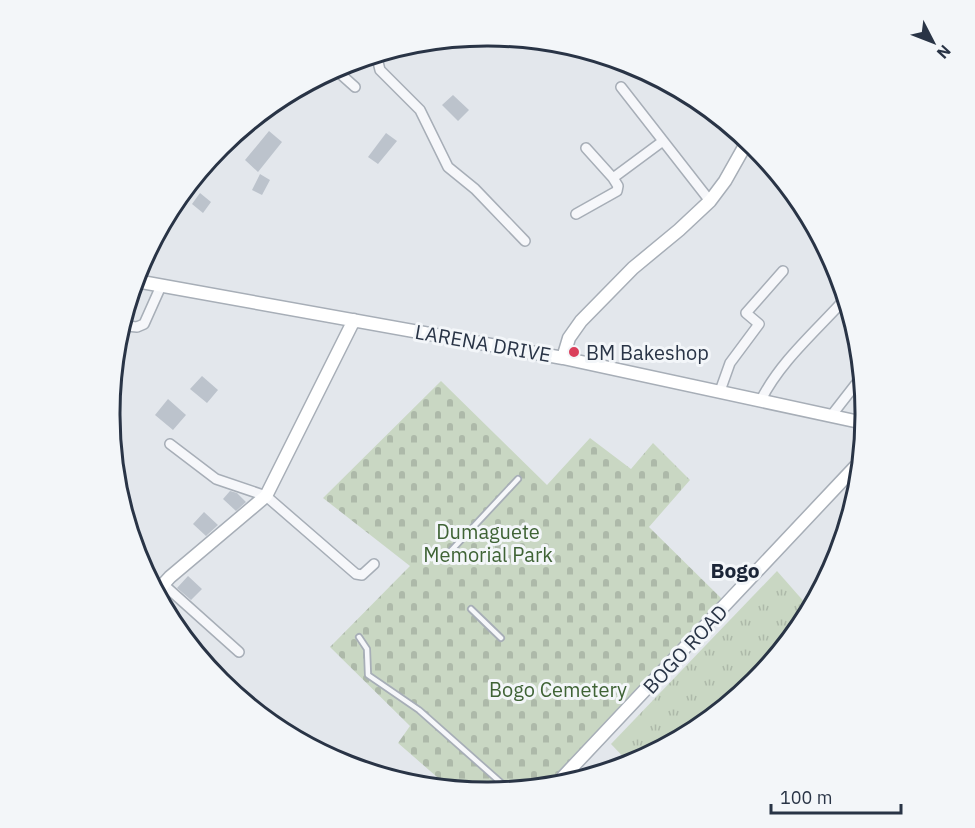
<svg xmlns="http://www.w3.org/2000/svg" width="975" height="828" font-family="'IBM Plex Sans',sans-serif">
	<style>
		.grass { fill: url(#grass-tufts) }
		.cemetery { fill: url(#cemetery-stones) }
		.building { fill: #bcc3cc }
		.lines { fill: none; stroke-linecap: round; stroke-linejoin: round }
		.lane-casing { stroke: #a7aeb7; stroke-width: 8 }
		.street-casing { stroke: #a7aeb7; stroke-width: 12 }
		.secondary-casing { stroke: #a7aeb7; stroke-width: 15 }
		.lane { stroke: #f6f7fa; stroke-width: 4.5 }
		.street { stroke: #f6f7fa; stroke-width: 9 }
		.secondary { stroke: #fff; stroke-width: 12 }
		.poi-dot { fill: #da3f5b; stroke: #f3f6f9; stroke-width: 2 }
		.labels { text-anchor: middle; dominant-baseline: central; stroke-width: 6; stroke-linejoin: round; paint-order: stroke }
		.street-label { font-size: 20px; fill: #293446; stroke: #f3f6f9 }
		.poi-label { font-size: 20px; fill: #293446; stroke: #f3f6f9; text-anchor: start }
		.park-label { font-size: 20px; fill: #3f6335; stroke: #f3f6f9 }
		.neighbourhood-label { font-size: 21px; font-weight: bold; fill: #1b2537; stroke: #f3f6f9 }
		.rim { fill: none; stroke: #293446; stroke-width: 3 }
	</style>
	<defs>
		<pattern id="grass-tufts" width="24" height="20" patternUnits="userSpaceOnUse" patternTransform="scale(1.5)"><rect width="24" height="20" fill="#c9d7c3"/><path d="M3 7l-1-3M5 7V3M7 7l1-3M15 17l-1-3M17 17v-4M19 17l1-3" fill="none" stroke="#adb9a9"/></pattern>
		<pattern id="cemetery-stones" width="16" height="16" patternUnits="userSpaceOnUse" patternTransform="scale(1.5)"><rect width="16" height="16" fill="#c9d7c3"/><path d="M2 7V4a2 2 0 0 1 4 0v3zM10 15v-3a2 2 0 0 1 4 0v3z" fill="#adb9a9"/></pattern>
	</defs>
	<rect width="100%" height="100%" fill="#e3e7ec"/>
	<path class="grass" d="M777,571l29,33 -51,78 -125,82 -19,-20z"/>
	<path class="cemetery" d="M441,381l106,104 43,-47 41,31 22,-26 37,37 -41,47 74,73 -84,86 -87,93 -65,13 -42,-8 -47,-41 12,-17 -80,-79 80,-81 -87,-68z"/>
	<path class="building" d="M453,95l16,15 -11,11 -16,-16z
		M269,131l13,11 -24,30 -13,-12z
		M386,133l11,8 -19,23 -10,-7z
		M260,174l10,6 -8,15 -10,-5z
		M200,193l11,9 -8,11 -11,-9z
		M202,376l16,14 -11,13 -17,-14z
		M168,399l18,16 -13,15 -18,-15z
		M230,491l7,2 9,9 -10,9 -13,-12z
		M204,512l14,13 -12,11 -13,-12z
		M188,576l14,13 -11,11 -14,-12z"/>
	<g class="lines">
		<defs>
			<path id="lane" d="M447,555l71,-76
				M471,609l30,29
				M359,637l8,12 1,26 51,35 88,78"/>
			<path id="street" d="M377,58l3,12 40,40 28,57 27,22 50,52
				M336,70l19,17
				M621,87l89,114
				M586,148l27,30
				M576,214l41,-23 1,-5 -5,-8 50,-37
				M127,326l10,1 7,-3 17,-38
				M720,391l10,-28 29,-39 -13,-11 37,-42
				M761,400c19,-38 53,-67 82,-99
				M831,416l28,-36
				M170,444l46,35 50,17 90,78 6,1 12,-11
				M163,584l76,68"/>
			<path id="secondary" d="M136,281l427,77 301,65
				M563,358l6,-20 12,-17 52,-53 46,-38 31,-29 15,-20 22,-39
				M159,589l11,-12 96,-81 88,-176
				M563,777l292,-310"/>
		</defs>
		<use href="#lane" class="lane-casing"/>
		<use href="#street" class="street-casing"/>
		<use href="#secondary" class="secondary-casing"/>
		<use href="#lane" class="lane"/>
		<use href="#street" class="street"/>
		<use href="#secondary" class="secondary"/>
	</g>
	<circle class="poi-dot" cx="574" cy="352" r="6"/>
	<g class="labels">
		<g class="street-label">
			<text transform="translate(483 343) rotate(10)">LARENA DRIVE</text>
			<text transform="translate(685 649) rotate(-47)">BOGO ROAD</text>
		</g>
		<g class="poi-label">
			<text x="586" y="352">BM Bakeshop</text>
		</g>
		<g class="park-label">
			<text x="488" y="531">Dumaguete<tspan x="488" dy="23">Memorial Park</tspan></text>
			<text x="558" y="689">Bogo Cemetery</text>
		</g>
		<g class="neighbourhood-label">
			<text x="735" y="570">Bogo</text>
		</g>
	</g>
	<path d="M0 0H975V828H0ZM487 46H488A367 367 0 0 1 855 413V415A367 367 0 0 1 488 782H487A367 367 0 0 1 120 415V413A367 367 0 0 1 487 46Z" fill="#f3f6f9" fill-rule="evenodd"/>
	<path class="rim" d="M487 46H488A367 367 0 0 1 855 413V415A367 367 0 0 1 488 782H487A367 367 0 0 1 120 415V413A367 367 0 0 1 487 46Z"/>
	<g transform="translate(933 42) rotate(132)" stroke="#f3f6f9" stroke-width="4.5" paint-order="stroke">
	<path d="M0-4.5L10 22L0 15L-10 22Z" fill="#293446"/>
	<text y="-9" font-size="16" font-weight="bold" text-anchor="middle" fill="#293446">N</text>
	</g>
	<path d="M771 804v9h130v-9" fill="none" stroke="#293446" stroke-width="3"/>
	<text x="780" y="804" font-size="18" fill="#293446" stroke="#f3f6f9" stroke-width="4.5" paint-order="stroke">100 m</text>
</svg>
